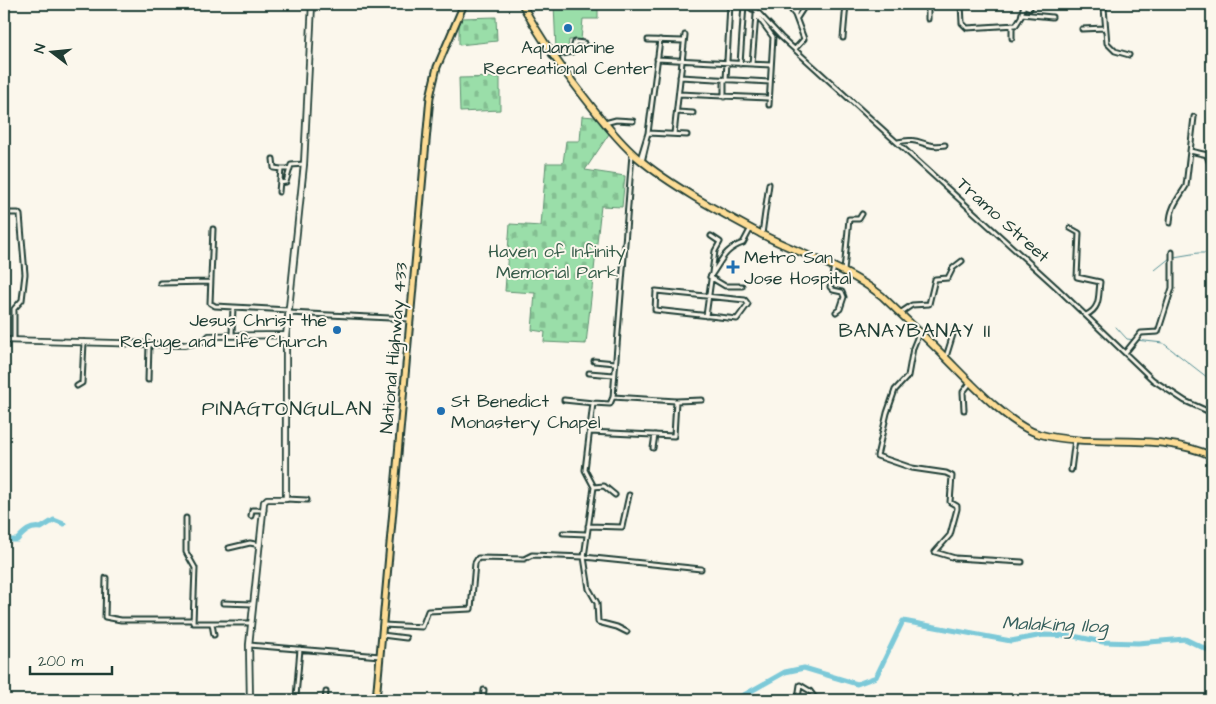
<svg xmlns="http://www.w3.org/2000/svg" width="1216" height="704" font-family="'Architects Daughter',sans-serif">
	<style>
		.cemetery { fill: url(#cemetery-stones); stroke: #5c8e6e }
		.park { fill: #9adea9; stroke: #5c8e6e }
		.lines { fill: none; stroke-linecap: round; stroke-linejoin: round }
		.stream { stroke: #569196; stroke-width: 1 }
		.river { stroke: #7bc9d8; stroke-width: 5 }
		.street-casing { stroke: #1f3d34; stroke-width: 7 }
		.secondary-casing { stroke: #1f3d34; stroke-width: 8 }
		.primary-casing { stroke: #1f3d34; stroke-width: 9 }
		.highway-casing { stroke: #1f3d34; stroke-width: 9 }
		.street { stroke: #fbf7ec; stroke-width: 3 }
		.secondary { stroke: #fbf7ec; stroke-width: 4.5 }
		.primary { stroke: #fedd96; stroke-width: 5 }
		.highway { stroke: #fedd96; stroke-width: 5.5 }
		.poi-dot { fill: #1f6fb2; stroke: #fbf7ec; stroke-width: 2 }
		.labels { text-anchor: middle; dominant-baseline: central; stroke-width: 4; stroke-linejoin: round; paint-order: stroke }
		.poi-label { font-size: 18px; fill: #1f3d34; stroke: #fbf7ec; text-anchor: start }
		.street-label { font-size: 18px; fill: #1f3d34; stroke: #fbf7ec }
		.park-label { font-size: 18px; fill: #385d4b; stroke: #fbf7ec }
		.water-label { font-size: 19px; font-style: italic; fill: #36605d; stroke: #fbf7ec }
		.quarter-label { font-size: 20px; letter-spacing: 1px; fill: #1f3d34; stroke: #fbf7ec }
	</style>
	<defs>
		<pattern id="cemetery-stones" width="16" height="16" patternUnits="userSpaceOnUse" patternTransform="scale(1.25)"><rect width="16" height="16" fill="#9adea9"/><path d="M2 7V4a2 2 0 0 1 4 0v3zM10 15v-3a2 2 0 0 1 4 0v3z" fill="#84bf92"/></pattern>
	</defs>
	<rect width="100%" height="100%" fill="#fbf7ec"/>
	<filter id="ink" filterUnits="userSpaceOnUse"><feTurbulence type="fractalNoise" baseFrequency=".02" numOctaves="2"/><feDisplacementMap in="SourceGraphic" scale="10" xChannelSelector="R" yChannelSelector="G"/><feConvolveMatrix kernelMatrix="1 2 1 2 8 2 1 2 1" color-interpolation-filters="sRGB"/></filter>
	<g filter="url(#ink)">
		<path class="cemetery" d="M496,17l1,24 -38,4v-20l3,-7z
			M500,77v33l-40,2 -1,-34z
			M582,116l13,1 14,17 -24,36 40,6 -3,31 -21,-1 -15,138 -42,-2 1,-10 -13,-2 3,-37 -30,-2 5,-67 31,2 5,-63h17l3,-22h14z"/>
		<path class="park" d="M554,4h44v15h-15l-2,21h-12l-1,9 -12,1z"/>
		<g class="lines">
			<path class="stream" d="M1174,257l24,-4h14
				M1155,270l15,-12
				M1116,327l11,12 36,4 49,38"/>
			<path class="river" d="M4,540h13c7,-8 13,-14 24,-12l13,-8 10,4
				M731,700l13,-5 41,-23 19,-4 53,16 19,-7 27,-56 108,20 32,-6 30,1 30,6 35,1 47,-4 27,13"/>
			<defs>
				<path id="street" d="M747,4l5,5
					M750,4l31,33 275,250 97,93 32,21 27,12
					M787,4l8,11 9,24 -9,10
					M961,4l1,19 5,5 49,-3 5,-8 3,-13
					M1102,4l2,4 3,35 8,8 14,4
					M1023,5l7,3
					M756,14l17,23 -4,68
					M795,14l4,-10
					M1022,14l30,3
					M797,18l9,-14
					M928,19v-15
					M1082,29l23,-1
					M843,38l3,-34
					M1012,38v-13
					M648,40l36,1
					M552,56l20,-4 3,-10 9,1
					M657,59l114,6
					M740,64l4,-60
					M752,64l4,-49
					M680,77l90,5
					M726,80l4,-76
					M679,94l89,4
					M724,97v-17
					M677,112l16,1
					M605,123l11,-3 17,1
					M648,133l39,2
					M674,134l11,-99
					M898,142c22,-6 26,7 47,3
					M1190,151l22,5
					M1207,156l5,13
					M273,159l1,9 7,1
					M640,159l8,-26 12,-93
					M642,162l5,-21
					M1210,178h2
					M280,183l6,-1 5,-17 13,-1
					M279,192l2,-23h7
					M4,213h14l2,2 5,59 -3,26 -8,9v31
					M1170,223c0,-16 9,-25 16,-37l8,-69
					M1070,228l9,5 -2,44 23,5c-2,14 1,26 -14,33
					M213,229l-3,74 5,3 73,4
					M762,234l7,-50
					M834,266l-4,21 3,3 9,2 2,5 -4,12 -4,3
					M844,271l5,-52h10l3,-5
					M710,277c12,-16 13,-27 33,-34l8,-15
					M710,277l15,9h17
					M160,283l50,-1
					M656,291l89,9 3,4 -11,15 -82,-9z
					M289,313l121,6
					M900,313l12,-8 17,-1 6,-25 13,-1 5,-10 9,-7
					M706,316l9,-65 5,-9 -9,-6
					M919,333l-6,15 -5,28 -13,14 -8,23 -10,43 35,12 34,5 6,3 -2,26 7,4v3l-7,26 -15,17 20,6 67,4
					M232,334l1,-27
					M1125,353l16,-20 17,-1 14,-44v-36
					M946,357l9,-29
					M594,361l21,2
					M589,373l25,2
					M148,380l1,-35
					M77,386l5,-3 2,-41
					M613,397l-3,7 -17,-1 -8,67 9,17 -10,70 5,32 8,14 1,19 19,5 10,5
					M564,400l29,3
					M676,401l26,-1
					M964,410l-1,-18 8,-10
					M590,432l84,4 2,-35 -63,-4 19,-243
					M653,448l2,-13
					M1071,470l4,-31
					M594,487l10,-1 11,9
					M286,499l21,1
					M251,516l1,-6h12
					M186,518v34l9,16 -2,55h58
					M588,526l34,1 7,-32
					M563,533l23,1
					M229,548l21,-5 10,2
					M106,578l-1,39 16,3h71
					M223,603l30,1
					M212,624l2,11
					M383,625l39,2 6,-16 43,-2 4,-46 3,-5 46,1 8,-4 52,2 117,12
					M382,635l24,3
					M249,645l131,11
					M296,697l4,-48
					M798,698l2,-13 10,6 5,7 12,2
					M325,700l1,-8
					M483,700l1,-10"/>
				<path id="secondary" d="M4,340l180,5 20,-4 5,-5 77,-1
					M250,700l-1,-55 15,-143 3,-3h19v-162l18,-173 8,-160"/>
				<path id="primary" d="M376,700l54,-603 7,-30 27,-63"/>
				<path id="highway" d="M522,4c20,38 44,70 70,103 14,18 29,37 46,51 33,28 84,55 123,76 41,21 85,33 121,62 21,20 43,41 63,61 23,23 64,68 94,77 57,15 118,-3 173,22"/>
			</defs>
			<use href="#street" class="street-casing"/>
			<use href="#secondary" class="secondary-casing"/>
			<use href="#primary" class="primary-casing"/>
			<use href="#highway" class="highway-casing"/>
			<use href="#street" class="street"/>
			<use href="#secondary" class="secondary"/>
			<use href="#primary" class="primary"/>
			<use href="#highway" class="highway"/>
		</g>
	</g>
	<g class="poi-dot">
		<circle cx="568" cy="28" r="5"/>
		<path d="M730.5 259.5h5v5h5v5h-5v5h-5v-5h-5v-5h5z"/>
		<circle cx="337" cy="330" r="5"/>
		<circle cx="441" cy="411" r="5"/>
	</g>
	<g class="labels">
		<g class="poi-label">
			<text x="568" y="47" text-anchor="middle">Aquamarine<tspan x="568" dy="21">Recreational Center</tspan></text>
			<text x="744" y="257">Metro San<tspan x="744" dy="21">Jose Hospital</tspan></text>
			<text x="327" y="320" text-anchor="end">Jesus Christ the<tspan x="327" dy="21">Refuge and Life Church</tspan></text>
			<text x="451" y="401">St Benedict<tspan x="451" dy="21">Monastery Chapel</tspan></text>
		</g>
		<g class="street-label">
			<text transform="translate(1003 220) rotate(42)">Tramo Street</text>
			<text transform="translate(394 348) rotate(-85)">National Highway 433</text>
		</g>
		<g class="park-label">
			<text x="557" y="251">Haven of Infinity<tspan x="557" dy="21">Memorial Park</tspan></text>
		</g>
		<g class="water-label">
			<text transform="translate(1055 625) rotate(2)">Malaking Ilog</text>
		</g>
		<g class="quarter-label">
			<text x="915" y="331">BANAYBANAY II</text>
			<text x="287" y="409">PINAGTONGULAN</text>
		</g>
	</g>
	<rect width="1216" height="704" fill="none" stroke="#fbf7ec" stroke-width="20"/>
	<rect x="10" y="10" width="1196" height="684" fill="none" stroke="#1f3d34" stroke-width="2" filter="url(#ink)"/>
	<g transform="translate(52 52) rotate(286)" stroke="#fbf7ec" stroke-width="4" paint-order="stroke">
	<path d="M0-4L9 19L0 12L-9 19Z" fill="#1f3d34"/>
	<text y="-8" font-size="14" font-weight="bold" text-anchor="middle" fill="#1f3d34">N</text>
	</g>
	<path d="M30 666v8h82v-8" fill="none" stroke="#1f3d34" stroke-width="2.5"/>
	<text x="38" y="666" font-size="15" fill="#1f3d34" stroke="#fbf7ec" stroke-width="4" paint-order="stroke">200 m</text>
</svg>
